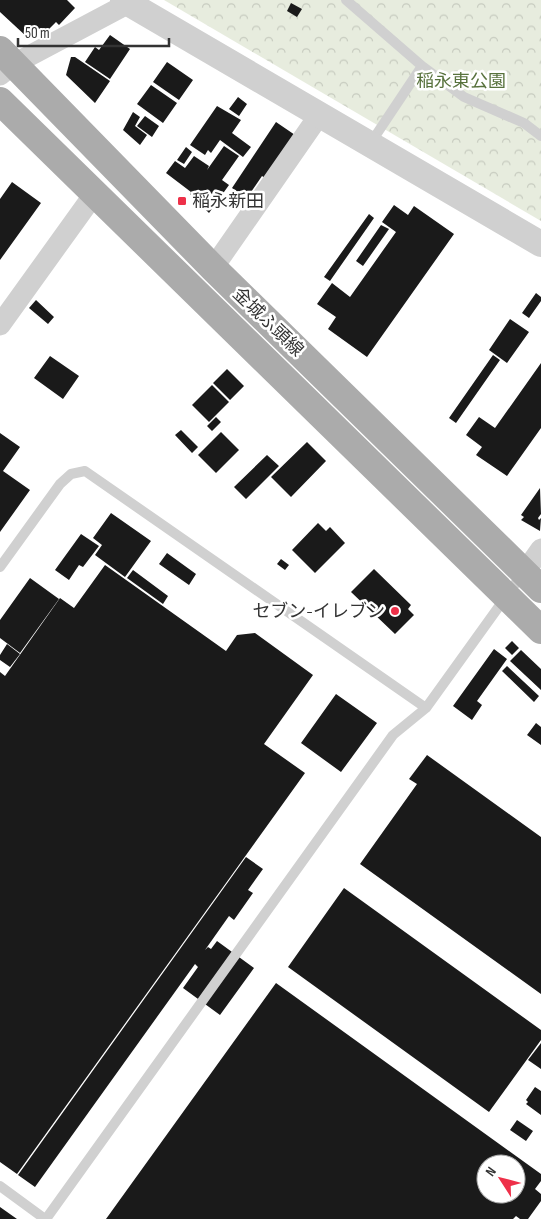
<svg xmlns="http://www.w3.org/2000/svg" width="541" height="1219" font-family="'Sofia Sans Condensed','Noto Sans JP',sans-serif">
	<style>
		.park { fill: url(#park-crowns) }
		.building { fill: #1a1a1a; fill-rule: evenodd }
		.lines { fill: none; stroke-linecap: round; stroke-linejoin: round }
		.service { stroke: #d0d0d0; stroke-width: 10 }
		.minor { stroke: #d0d0d0; stroke-width: 21 }
		.tertiary { stroke: #d0d0d0; stroke-width: 26 }
		.primary { stroke: #ababab; stroke-width: 28 }
		.poi-dot { fill: #ee3049; stroke: #fff; stroke-width: 2 }
		.labels { text-anchor: middle; dominant-baseline: central; stroke-width: 5; stroke-linejoin: round; paint-order: stroke }
		.park-label { font-size: 18px; fill: #58723d; stroke: #fff }
		.poi-label { font-size: 18px; fill: #333; stroke: #fff; text-anchor: start }
		.street-label { font-size: 18px; fill: #333; stroke: #fff }
	</style>
	<defs>
		<pattern id="park-crowns" width="20" height="18" patternUnits="userSpaceOnUse" patternTransform="scale(1.25)"><rect width="20" height="18" fill="#e7ecde"/><path d="M2 6a3 3 0 1 1 6 0M12 15a3 3 0 1 1 6 0" fill="none" stroke="#c7cbbf"/></pattern>
	</defs>
	<rect width="100%" height="100%" fill="#fff"/>
	<path class="park" d="M164,0h377v221z"/>
	<path class="building" d="M0,0h67l8,8 -16,17 -3,-3 -12,12 -7,-7 -10,10 -27,-25z
		M291,3l11,6 -5,8 -10,-6z
		M110,35l20,14 -20,30 -25,-17 10,-15 4,3z
		M71,57h4l35,24 -15,22 -29,-28z
		M167,62l26,18 -14,20 -26,-18z
		M151,85l26,18 -14,20 -26,-19z
		M238,97l9,7 -8,12 -10,-7z
		M217,106l24,14 -9,13 19,14 -8,10 -23,-17 -9,13 -3,-3 -3,5 -15,-10z
		M133,112l7,5 -5,9 12,9 -7,10 -17,-15z
		M145,116l14,10 -7,11 -15,-11z
		M276,122l19,13 -30,43 -3,-2 -15,22 -15,-10z
		M224,146l15,10 -17,24 7,5 -20,28 -19,-19 1,-2 -25,-19 9,-12 10,7 9,-12 15,10 -2,4z
		M186,147l6,5 -8,12 -7,-4z
		M12,182l29,21 -41,57v-61z
		M394,205l14,10 6,-9 40,28 -87,123 -39,-28 8,-12 -19,-13 15,-21 18,14 46,-65 -14,-10z
		M369,214l5,4 -44,63 -6,-4z
		M381,225l8,4 -26,37 -7,-5z
		M536,293l5,4v4l-12,17 -7,-5z
		M36,300l18,17 -6,7 -19,-16z
		M510,319l19,13 -22,31 -18,-13z
		M493,355l7,5 -44,63 -7,-5z
		M50,356l29,20 -16,23 -29,-21z
		M541,363v65l-34,48 -31,-21 6,-8 -16,-12 13,-18 16,11z
		M227,369l17,17 -14,14 -17,-17z
		M212,385l17,17 -20,20 -17,-17z
		M216,417l5,5 -9,9 -5,-5z
		M181,430l17,17 -6,6 -17,-18z
		M221,432l18,18 -23,23 -18,-18z
		M0,433l20,14 -17,24 27,19 -30,42z
		M307,442l19,19 -35,36 -20,-20z
		M267,455l12,11 -33,33 -12,-12z
		M540,488l1,26 -3,4 1,2 2,-2 -1,13 -19,-11 3,-3 -3,-2z
		M111,513l40,28 -26,36 -30,-22 7,-10 -9,-7z
		M318,523l8,8 4,-4 15,16 -30,30 -23,-23z
		M81,534l18,12 -16,21 -4,-2 -10,15 -14,-10z
		M167,553l29,21 -7,11 -30,-21z
		M281,559l8,6 -4,5 -8,-6z
		M105,565l121,86 11,-16 18,-2 58,42 -49,69 41,29 -288,401 -17,-12v-490l5,4 55,-78 14,10z
		M374,569l37,36 -3,4 6,6 -19,19 -44,-42z
		M133,570l35,26 -5,8 -36,-26z
		M30,578l29,21 -39,54 -20,-15v-18z
		M512,641l7,7 -7,7 -7,-7z
		M7,644l13,10 -10,13 -10,-7v-5z
		M494,649l13,10 -30,42 5,4 -10,15 -19,-14z
		M521,650l20,19v21l-31,-29z
		M507,666l32,30 -5,6 -32,-31z
		M336,694l41,29 -36,49 -40,-29z
		M536,723l5,4v18l-14,-10z
		M427,755l114,82v157l-181,-130 57,-80 -8,-5z
		M246,857l17,12 -15,21 5,3 -19,27 -5,-4 -24,34 3,-3 3,2 6,-8 37,27 -34,47 -37,-27 15,-21 -3,-3 -160,223 -17,-12z
		M344,888l197,142v10l-52,72 -201,-145z
		M276,983l265,191v7l-6,8 6,5v7l-13,18h-8l-4,-3 -3,3h-407zM486,1164h30v30h-30z
		M541,1043v26l-13,-9z
		M535,1087l6,4v24l-15,-11 2,-2 -2,-2z
		M517,1120l16,11 -7,10 -16,-11z
		M0,1207l17,12h-17z"/>
	<g class="lines">
		<path class="service" d="M346,0l76,66 42,31 60,26 17,13
			M370,144l52,-78
			M0,567l60,-83 11,-10 14,-3 341,237
			M0,1186l45,33
			M46,1219l347,-484 33,-27 97,-135"/>
		<path class="minor" d="M0,75l14,-11 115,-61
			M213,268l107,-154
			M0,325l95,-132
			M524,573l17,-24"/>
		<path class="tertiary" d="M123,0l418,244"/>
		<path class="primary" d="M0,50l213,218 328,321
			M0,101l541,529"/>
	</g>
	<g class="poi-dot">
		<rect x="177" y="196" width="10" height="10" rx="2.5"/>
		<circle cx="395" cy="611" r="5"/>
	</g>
	<g class="labels">
		<g class="park-label">
			<text x="461" y="81">稲永東公園</text>
		</g>
		<g class="poi-label">
			<text x="192" y="201">稲永新田</text>
			<text x="385" y="611" text-anchor="end">セブン-イレブン</text>
		</g>
		<g class="street-label">
			<text transform="translate(268 322) rotate(44)">金城ふ頭線</text>
		</g>
	</g>
	<g transform="translate(501 1179) rotate(306)"><circle r="24" fill="#ffffff" stroke="#adadad"/>
	<path d="M0-4L9 19L0 12L-9 19Z" fill="#ee3049"/>
	<text y="-8" font-size="14" font-weight="bold" text-anchor="middle" fill="#333333">N</text>
	</g>
	<path d="M18 38v8h151v-8" fill="none" stroke="#333333" stroke-width="2.5"/>
	<text x="25" y="38" font-size="15" fill="#333333" stroke="#ffffff" stroke-width="4" paint-order="stroke">50 m</text>
</svg>
